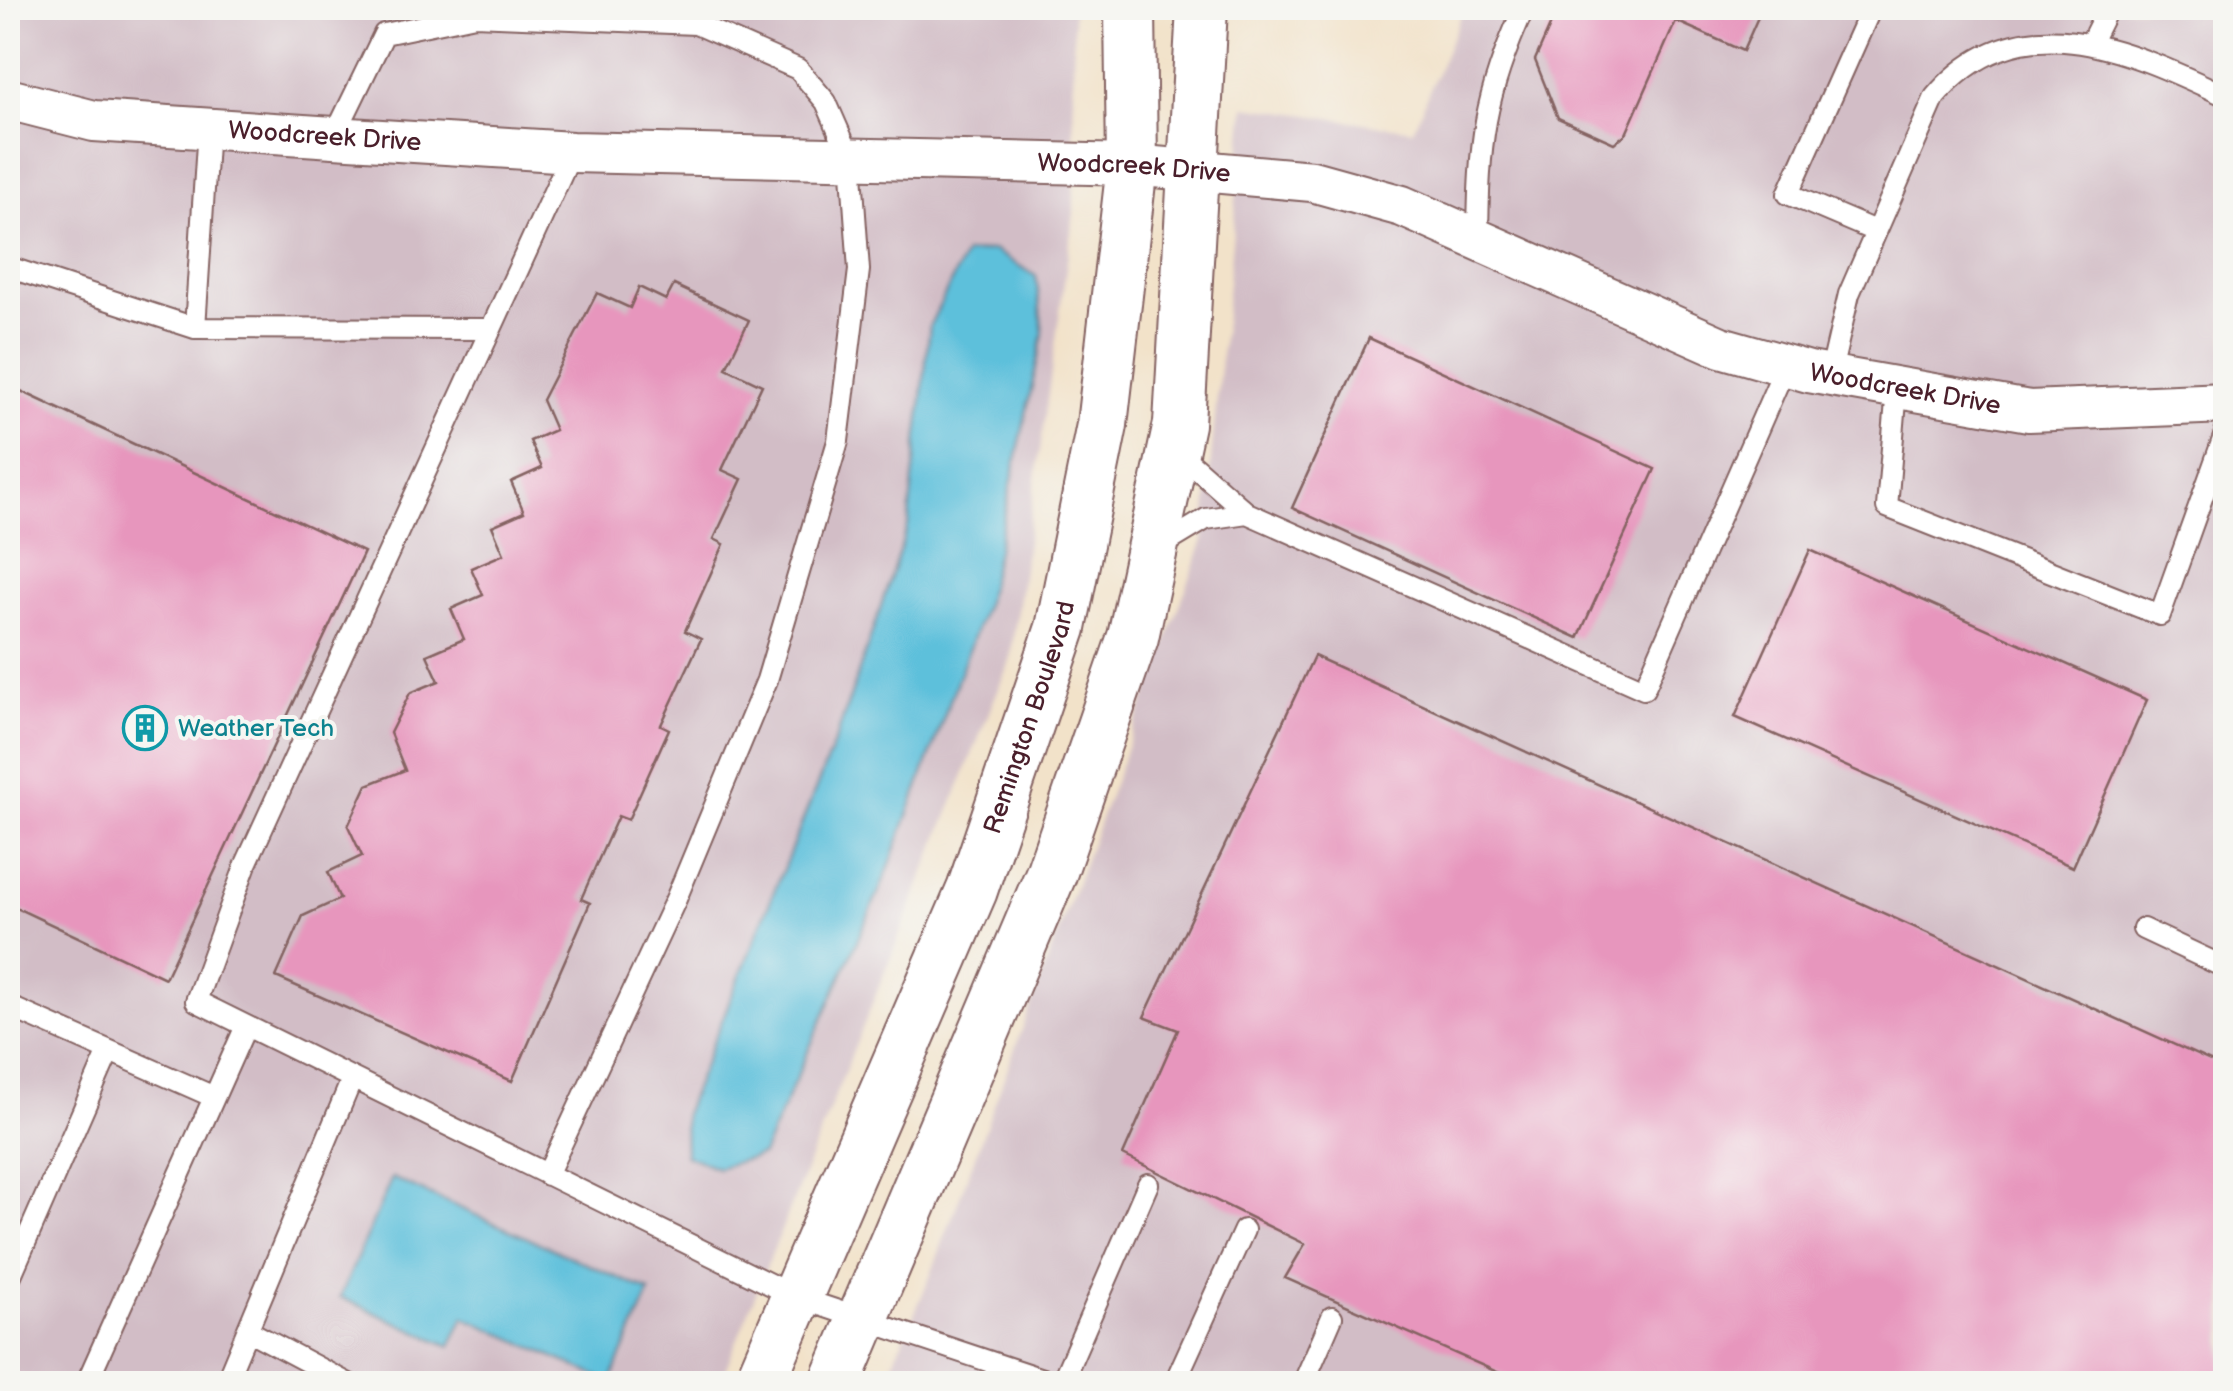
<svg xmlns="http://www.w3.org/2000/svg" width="2233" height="1391" font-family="'Balsamiq Sans',sans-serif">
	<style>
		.industrial { fill: #d2bdc6 }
		.water { fill: #5dc0db; stroke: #547083; stroke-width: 2.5 }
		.building { fill: #e796bd }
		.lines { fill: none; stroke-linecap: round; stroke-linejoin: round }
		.service-casing { stroke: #856362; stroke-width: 24 }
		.minor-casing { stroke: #856362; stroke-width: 44 }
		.tertiary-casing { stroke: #856362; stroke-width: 54 }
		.service { stroke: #fff; stroke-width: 20 }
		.minor { stroke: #fff; stroke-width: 40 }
		.tertiary { stroke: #fff; stroke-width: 50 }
		.labels { text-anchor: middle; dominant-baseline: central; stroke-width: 8; stroke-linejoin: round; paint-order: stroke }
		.street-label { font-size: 25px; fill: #4a1f2b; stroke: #f6f6f2 }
		.culture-label { font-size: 25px; fill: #0d838f; stroke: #f6f6f2; text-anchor: start }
	</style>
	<rect width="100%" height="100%" fill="#f6f6f2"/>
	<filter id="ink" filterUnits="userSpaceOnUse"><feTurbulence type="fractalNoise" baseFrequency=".01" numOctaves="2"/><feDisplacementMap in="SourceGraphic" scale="20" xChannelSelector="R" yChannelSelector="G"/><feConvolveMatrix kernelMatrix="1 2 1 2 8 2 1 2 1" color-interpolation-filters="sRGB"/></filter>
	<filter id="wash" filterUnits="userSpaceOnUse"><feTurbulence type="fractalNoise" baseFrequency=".0048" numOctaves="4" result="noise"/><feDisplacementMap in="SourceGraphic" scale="40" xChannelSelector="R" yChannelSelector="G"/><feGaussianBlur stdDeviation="2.25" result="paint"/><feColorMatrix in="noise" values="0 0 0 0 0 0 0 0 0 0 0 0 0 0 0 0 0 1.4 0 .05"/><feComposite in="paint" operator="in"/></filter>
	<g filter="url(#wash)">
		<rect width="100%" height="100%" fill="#f2e2c9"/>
		<path class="industrial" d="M8,8h1065l1,205 -64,447 -290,723 -712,1z
			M1464,8h761v1375l-1341,1 46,-107 273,-734 42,-437 168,24z"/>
		<path class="water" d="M993,250l43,26 7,58 -57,268 -101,276 -123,277 -45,13 -32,-13 -1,-41 153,-378 71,-210 22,-201 35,-71z
			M392,1178l258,114 -40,90 -146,-65 -14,29 -110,-49z"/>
		<g id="blocks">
			<path class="building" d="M1558,8h204l-19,43 -67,-30 -50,113 -12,9 -56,-25 -23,-58z
				M674,285l75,35 -23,48 36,17 -40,85 20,9 -28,60 10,5 -39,87 16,8 -40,86 8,4 -41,91 -10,-4 -37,83 9,4 -78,178 -236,-104 27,-61 37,-17 -12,-27 34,-16 -14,-30 19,-41 38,-15 -15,-37 20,-40 29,-12 -12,-26 37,-16 -13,-30 32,-14 -12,-27 33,-14 -12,-28 32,-14 -13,-30 31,-14 -12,-27 25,-11 -13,-30 55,-107 33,15 9,-21 27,13z
				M1369,338l286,131 -77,169 -286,-130z
				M8,385l356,167 -199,426 -157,-74z
				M1810,550l337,150 -74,167 -338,-150z
				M1314,656l912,412 -4,316h-698l-239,-106 20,-34 -182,-89 55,-125 -34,-13z
				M486,1374l21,10h-25z"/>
		</g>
	</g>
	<g filter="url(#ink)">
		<use href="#blocks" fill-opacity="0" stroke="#856362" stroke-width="2.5"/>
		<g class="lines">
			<defs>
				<path id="service" d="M1871,8l-83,186 87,37
					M2093,38l15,-30
					M208,128l-13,200 296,1
					M334,137l50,-103 91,-19 221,9 102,45 28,33 25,57 8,111 -21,171 -71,239 -91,219 -129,276
					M572,152l-326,712 -50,137 600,296 261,87
					M1478,240c1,-98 5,-142 46,-232
					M8,267l187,61
					M1830,376l19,-82 86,-197c82,-97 187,-50 291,-1
					M1897,389l-10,118 273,108 66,-184
					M1247,513l397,176 142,-324
					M1158,548l48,-29 41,-6 -69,-61
					M2143,929l83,39
					M8,1006l206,91
					M8,1282l101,-231
					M249,1331l100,53
					M86,1384l160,-358
					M225,1384l127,-305
					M1061,1384l87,-200
					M1174,1384l70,-154
					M1303,1384l29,-67"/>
				<g id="minor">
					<path id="s1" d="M8,99l86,22 240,16 238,15 560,13 180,16 90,25 319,141 88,25 220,39 197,-8"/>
				</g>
				<g id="tertiary">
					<path id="s2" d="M759,1384l213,-494 89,-262 41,-203 30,-260 -2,-157"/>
					<path d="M835,1384l216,-510 82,-237 46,-213 23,-416"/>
				</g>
			</defs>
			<use href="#service" class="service-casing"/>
			<use href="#minor" class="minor-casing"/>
			<use href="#tertiary" class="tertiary-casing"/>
			<use href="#service" class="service"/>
			<use href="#minor" class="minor"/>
			<use href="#tertiary" class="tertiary"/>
		</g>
	</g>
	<defs>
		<symbol id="building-ring" viewBox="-11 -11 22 22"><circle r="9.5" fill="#f6f6f2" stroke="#0f9aa8" stroke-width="1.5"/><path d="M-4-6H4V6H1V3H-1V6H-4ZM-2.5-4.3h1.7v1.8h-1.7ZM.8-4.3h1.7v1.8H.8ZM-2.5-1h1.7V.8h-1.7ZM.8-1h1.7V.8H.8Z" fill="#0f9aa8"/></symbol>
	</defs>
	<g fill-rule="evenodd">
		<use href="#building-ring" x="120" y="703" width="50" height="50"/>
	</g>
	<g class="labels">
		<g class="street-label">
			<text stroke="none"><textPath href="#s1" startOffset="320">Woodcreek Drive</textPath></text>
			<text stroke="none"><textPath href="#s1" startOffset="1130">Woodcreek Drive</textPath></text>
			<text stroke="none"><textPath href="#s1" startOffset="1940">Woodcreek Drive</textPath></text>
			<text stroke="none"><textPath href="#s2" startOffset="720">Remington Boulevard</textPath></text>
		</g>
		<g class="culture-label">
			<text x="178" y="728">Weather Tech</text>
		</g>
	</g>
	<rect width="2233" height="1391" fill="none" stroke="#f6f6f2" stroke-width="40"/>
</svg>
